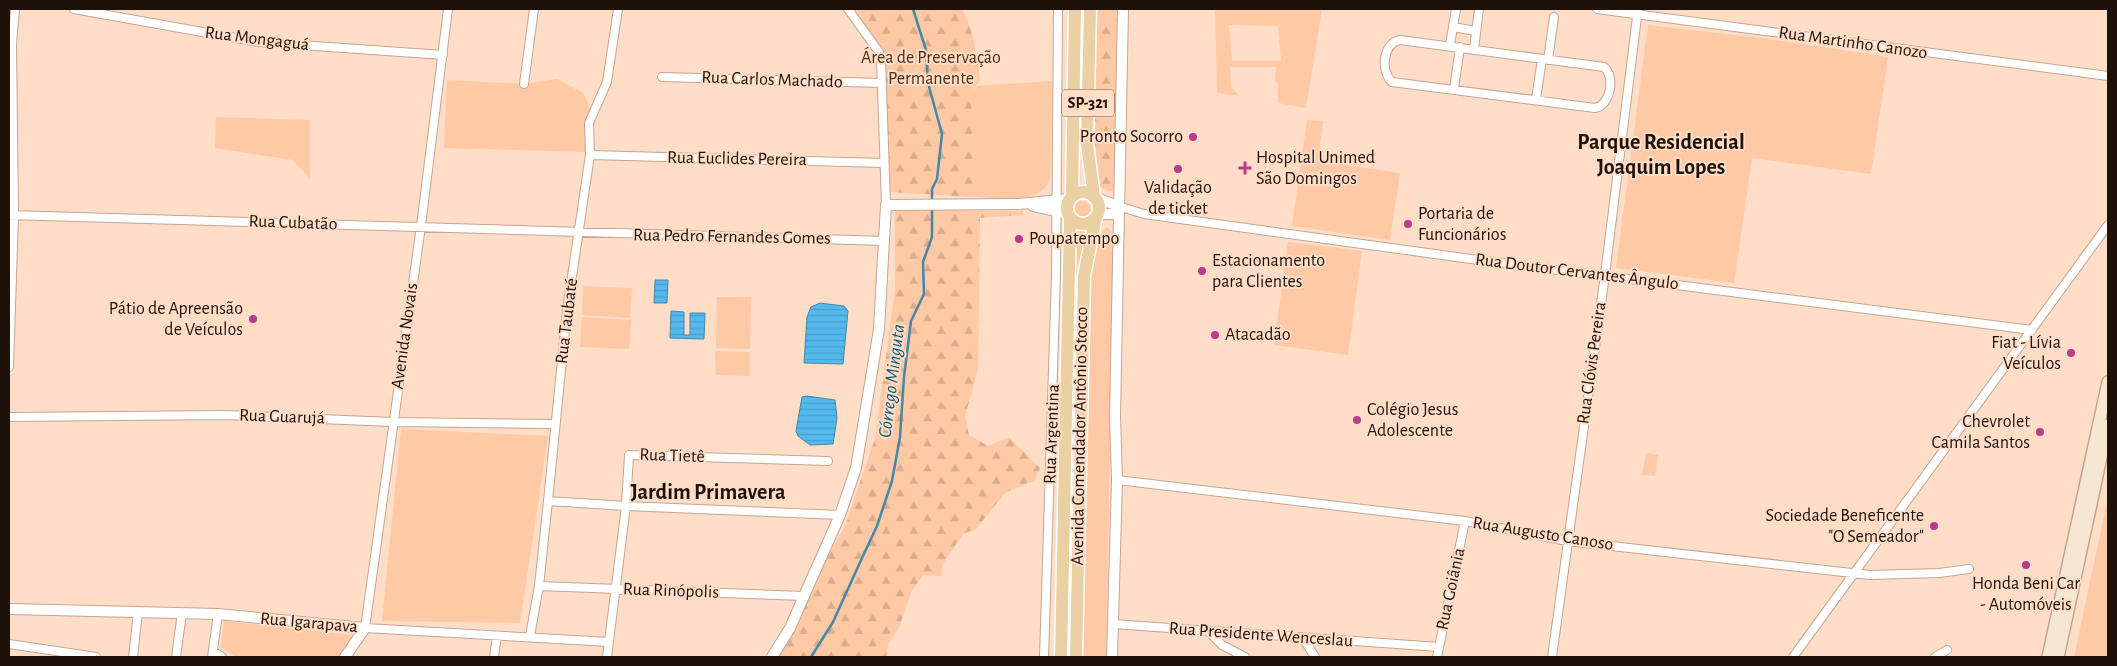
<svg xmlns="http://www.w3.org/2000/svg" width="2117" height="666" font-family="'Alegreya Sans',sans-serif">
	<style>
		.green { fill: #fec9a4; fill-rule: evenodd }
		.forest { fill: url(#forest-firs) }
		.water { fill: url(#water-rules); stroke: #4487a9 }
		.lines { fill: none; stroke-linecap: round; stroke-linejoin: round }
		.stream { stroke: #4487a9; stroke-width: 2.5 }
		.minor-casing { stroke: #c5a590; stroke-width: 10 }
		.tertiary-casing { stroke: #c5a590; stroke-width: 12 }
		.secondary-casing { stroke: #c5a590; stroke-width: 14 }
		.primary-casing { stroke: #fff; stroke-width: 15 }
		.minor { stroke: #fff; stroke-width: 8 }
		.tertiary { stroke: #fff; stroke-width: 10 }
		.secondary { stroke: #f5e7d1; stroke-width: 11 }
		.primary { stroke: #ebd0a3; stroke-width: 12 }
		.poi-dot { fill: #ba3b88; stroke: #ffddc7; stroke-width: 2 }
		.labels { text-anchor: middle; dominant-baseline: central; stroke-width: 4; stroke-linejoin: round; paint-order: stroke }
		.shield { fill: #ffddc7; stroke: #614e43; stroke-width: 1 }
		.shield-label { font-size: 16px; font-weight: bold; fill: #1d110a }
		.street-label { font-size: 18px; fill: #1d110a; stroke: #ffddc7 }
		.park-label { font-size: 18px; fill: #4c2c13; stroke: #ffddc7 }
		.poi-label { font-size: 18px; fill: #1d110a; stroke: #ffddc7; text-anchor: start }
		.water-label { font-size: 19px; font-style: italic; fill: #085b7d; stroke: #ffddc7 }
		.district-label { font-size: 22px; font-weight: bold; fill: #1d110a; stroke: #ffddc7 }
	</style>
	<defs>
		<pattern id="forest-firs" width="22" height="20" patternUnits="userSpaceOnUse" patternTransform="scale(1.25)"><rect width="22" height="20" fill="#fec9a4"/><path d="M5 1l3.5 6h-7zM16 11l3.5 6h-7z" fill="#d9ac8c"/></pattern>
		<pattern id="water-rules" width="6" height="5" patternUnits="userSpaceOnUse" patternTransform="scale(1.25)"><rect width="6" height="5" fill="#54b9ed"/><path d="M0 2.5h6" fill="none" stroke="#499eca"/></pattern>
	</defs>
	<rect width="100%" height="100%" fill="#ffddc7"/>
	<path class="green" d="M1215,9h107l-16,99 -28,-5v-20l-3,-1 1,-15h-46l1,20 8,9 -22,-3zM1229,25l49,1 3,35h-49z
		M1648,25l121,14 119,18 -17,117 -119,-16 -18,125 -118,-15z
		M557,79l26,14 8,17 -6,42 -141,-4 3,-68 77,4z
		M1052,81l-2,98c-8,27 -54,18 -76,18l-3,-104 6,-7z
		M216,117l94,3v58l-18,-18 -77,-12z
		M1307,120l16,1 -5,40 82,12 -10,67 -98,-14z
		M1071 211a10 10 0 1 1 20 0a10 10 0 1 1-20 0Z
		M1073,226l17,2 -12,41 -3,37 -5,351h-4z
		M1106,227l8,5 -8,425h-25l8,-381 10,-40z
		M1288,242l74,9 -14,104 -74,-10z
		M583,286l49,2 -2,30 -48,-3z
		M717,297h34l-1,52 -34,-1z
		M582,317l49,3 -2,29 -49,-2z
		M715,351l35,1v24l-34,-1z
		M401,429l147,7 -28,187 -138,-2z
		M1646,453l12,2 -3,21 -13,-1z
		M2108,497v160h-34z
		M224,621l128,14 -14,22h-102l-15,-10z"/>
	<path class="forest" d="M856,9h106c12,22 15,47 18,71l-9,13 3,104 -85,-5 -6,-137z
		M1093,9h26l-3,176 -3,6c-5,0 -10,-1 -13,-6 -14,-21 -7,-144 -7,-176z
		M895,210l128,1v4l-43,3 -2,152 -13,46 4,19 19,11 21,-9 31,31 -5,12 -30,13 -29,36 -13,5 -21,31v11l-19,-1 -12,17 -12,36 -11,17 -2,12h-109l22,-50 47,-83 29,-86 20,-148z"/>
	<path class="water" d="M655,280h13l-1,23h-13z
		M820,303l24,3 4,5 -5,53 -39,-1 3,-46 4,-10z
		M671,311l13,1v23h6v-22h15l-1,26 -34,-1z
		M807,396l28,4 2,18 -4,26 -23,1 -12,-9 -2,-5 6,-34z"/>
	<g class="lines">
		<path class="stream" d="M913,9l13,41 2,33 14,51 -5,45 -5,10v13
			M811,657l22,-35 29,-64 15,-32 15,-45 8,-44 4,-60 7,-56 13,-27 -1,-32 9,-25v-30"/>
		<defs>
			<path id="minor" d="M74,9l184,33 185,13
				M448,9l-27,217 -56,402 244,14
				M848,9l31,43 2,7 5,146
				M1597,9l511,67
				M1453,27l23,4
				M1400,40l204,27c12,10 6,39 -9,41l-203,-26c-12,-11 -9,-39 8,-42z
				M1450,45l6,-36
				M1474,49l5,-40
				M1548,60l6,-43
				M662,77l220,6
				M524,84l10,-75
				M1454,89l6,-42
				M1536,99l6,-40
				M590,155l294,8
				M1118,206l26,8 327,45 561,71
				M9,215l876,26
				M9,367l5,-152 -2,-171 3,-35
				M9,417l216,-2 168,7 162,2
				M1117,480l348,41 102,20 303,34 69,-2 30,-4
				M548,501l78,5 214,9
				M539,586l265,10
				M1113,624l326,23
				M1207,630l15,15 23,12
				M530,636l9,-50 9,-85 19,-191 23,-155 -1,-32 18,-41 11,-73
				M1303,638l12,19
				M9,644l87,13
				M213,651l9,6
				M133,657l5,-45
				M176,657l6,-44
				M212,657l6,-43
				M494,657l3,-21
				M607,657l19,-151 3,-51 199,6
				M1044,657l12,-383 2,-265
				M1437,657l28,-136
				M1552,657l53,-382 33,-266
				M1793,657l315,-432
				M1935,657l12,-7"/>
			<path id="tertiary" d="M1094,197l24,9
				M1033,206l35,8
				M1097,214h21
				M9,609l209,5 147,14
				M345,657l20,-29
				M772,657l18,-29 14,-32 36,-81 16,-47 23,-139 7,-124 133,-1 51,-5
				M1112,657l5,-177 -2,-64 8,-407"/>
			<path id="secondary" d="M2048,657l60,-275
				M2058,657l50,-232"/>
			<path id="primary" d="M1090,9l-3,134 7,54
				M1067 208a16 16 0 1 1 32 0a16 16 0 1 1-32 0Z
				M1072,197l3,-188
				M1061,657l9,-439
				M1076,657l8,-381 12,-59"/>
		</defs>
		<use href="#minor" class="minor-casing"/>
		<use href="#tertiary" class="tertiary-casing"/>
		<use href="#secondary" class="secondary-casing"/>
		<use href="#primary" class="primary-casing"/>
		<use href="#minor" class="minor"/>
		<use href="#tertiary" class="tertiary"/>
		<use href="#secondary" class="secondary"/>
		<use href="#primary" class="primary"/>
	</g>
	<g class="poi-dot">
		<circle cx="1193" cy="137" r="5"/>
		<path d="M1242.5 160.5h5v5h5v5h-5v5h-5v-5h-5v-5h5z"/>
		<circle cx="1178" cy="169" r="5"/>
		<circle cx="1408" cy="224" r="5"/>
		<circle cx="1019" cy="239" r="5"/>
		<circle cx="1202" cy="271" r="5"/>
		<circle cx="253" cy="319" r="5"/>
		<circle cx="1215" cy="335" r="5"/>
		<circle cx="2071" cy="353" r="5"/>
		<circle cx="1357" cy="420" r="5"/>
		<circle cx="2040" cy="432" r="5"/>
		<circle cx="1934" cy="526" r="5"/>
		<circle cx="2026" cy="565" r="5"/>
	</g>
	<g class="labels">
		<rect class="shield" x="1062" y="89.5" width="52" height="27" rx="4"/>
		<g class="shield-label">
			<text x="1088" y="103">SP-321</text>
		</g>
		<g class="street-label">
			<text transform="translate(257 39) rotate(7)">Rua Mongaguá</text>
			<text transform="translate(1853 43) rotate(8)">Rua Martinho Canozo</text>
			<text transform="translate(772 80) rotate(2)">Rua Carlos Machado</text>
			<text transform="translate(737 159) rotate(1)">Rua Euclides Pereira</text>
			<text transform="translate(293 223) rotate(2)">Rua Cubatão</text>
			<text transform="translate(732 237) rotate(1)">Rua Pedro Fernandes Gomes</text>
			<text transform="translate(1577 272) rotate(7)">Rua Doutor Cervantes Ângulo</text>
			<text transform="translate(567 321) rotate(-83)">Rua Taubaté</text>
			<text transform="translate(405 336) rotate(-82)">Avenida Novais</text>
			<text transform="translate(1592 363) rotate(-82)">Rua Clóvis Pereira</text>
			<text transform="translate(282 417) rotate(2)">Rua Guarujá</text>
			<text transform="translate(1052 434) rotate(-88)">Rua Argentina</text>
			<text transform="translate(1080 436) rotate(-89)">Avenida Comendador Antônio Stocco</text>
			<text transform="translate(672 456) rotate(2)">Rua Tietê</text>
			<text transform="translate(1543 534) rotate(9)">Rua Augusto Canoso</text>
			<text transform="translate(1451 589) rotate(-78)">Rua Goiânia</text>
			<text transform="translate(671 591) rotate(2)">Rua Rinópolis</text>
			<text transform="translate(309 623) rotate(5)">Rua Igarapava</text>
			<text transform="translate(1261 635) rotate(4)">Rua Presidente Wenceslau</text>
		</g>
		<g class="park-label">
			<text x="931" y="58">Área de Preservação<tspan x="931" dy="21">Permanente</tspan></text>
		</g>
		<g class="poi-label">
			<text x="1183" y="137" text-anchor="end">Pronto Socorro</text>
			<text x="1256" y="158">Hospital Unimed<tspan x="1256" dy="21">São Domingos</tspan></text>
			<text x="1178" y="188" text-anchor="middle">Validação<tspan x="1178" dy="21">de ticket</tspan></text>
			<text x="1418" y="214">Portaria de<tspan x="1418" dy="21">Funcionários</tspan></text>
			<text x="1029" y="239">Poupatempo</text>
			<text x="1212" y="261">Estacionamento<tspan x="1212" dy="21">para Clientes</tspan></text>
			<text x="243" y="309" text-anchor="end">Pátio de Apreensão<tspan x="243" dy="21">de Veículos</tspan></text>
			<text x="1225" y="335">Atacadão</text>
			<text x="2061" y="343" text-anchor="end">Fiat - Lívia<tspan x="2061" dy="21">Veículos</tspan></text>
			<text x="1367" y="410">Colégio Jesus<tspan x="1367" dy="21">Adolescente</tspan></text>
			<text x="2030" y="422" text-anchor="end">Chevrolet<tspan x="2030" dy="21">Camila Santos</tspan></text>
			<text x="1924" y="516" text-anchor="end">Sociedade Beneficente<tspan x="1924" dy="21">"O Semeador"</tspan></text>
			<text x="2026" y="584" text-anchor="middle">Honda Beni Car<tspan x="2026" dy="21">- Automóveis</tspan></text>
		</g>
		<g class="water-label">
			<text transform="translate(892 381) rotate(-83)">Córrego Minguta</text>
		</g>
		<g class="district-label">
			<text x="1661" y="142">Parque Residencial<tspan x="1661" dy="25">Joaquim Lopes</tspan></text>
			<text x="708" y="492">Jardim Primavera</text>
		</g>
	</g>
	<rect width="2117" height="666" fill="none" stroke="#1d110a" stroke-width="20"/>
</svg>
